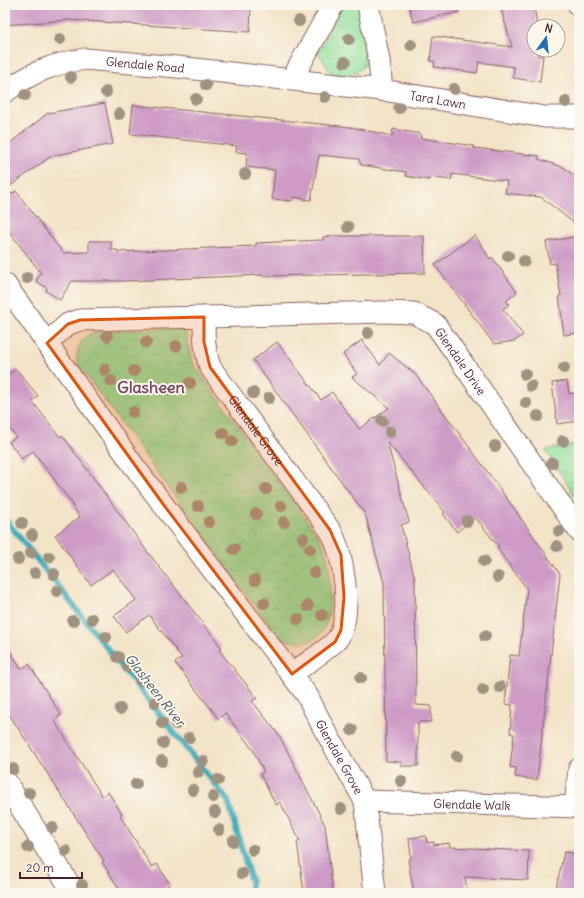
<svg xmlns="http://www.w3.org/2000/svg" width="584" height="898" font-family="Delius,sans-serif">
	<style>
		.grass { fill: url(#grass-tufts); stroke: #6e7f64 }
		.park { fill: url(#park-crowns); stroke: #6e7f64 }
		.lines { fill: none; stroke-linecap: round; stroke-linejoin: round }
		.stream { stroke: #3aaab8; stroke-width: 6 }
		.building { fill: #ce9ac6 }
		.minor-casing { stroke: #856462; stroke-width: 23 }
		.tertiary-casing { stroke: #856462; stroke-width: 24 }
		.minor { stroke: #fff; stroke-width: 21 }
		.tertiary { stroke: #fff; stroke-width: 22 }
		.tree { fill: #a09281 }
		.marked { fill: #e0560e; fill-opacity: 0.2; stroke: #e0560e; stroke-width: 3; stroke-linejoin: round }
		.labels { text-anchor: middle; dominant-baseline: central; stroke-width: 4; stroke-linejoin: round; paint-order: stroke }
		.street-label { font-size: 12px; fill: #4a1f2b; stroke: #fbf7ec }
		.water-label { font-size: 13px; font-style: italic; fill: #445763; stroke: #fbf7ec }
		.district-label { font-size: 16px; font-weight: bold; fill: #784a61; stroke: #fbf7ec }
	</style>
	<defs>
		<pattern id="grass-tufts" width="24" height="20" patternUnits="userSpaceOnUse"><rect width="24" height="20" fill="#92df9c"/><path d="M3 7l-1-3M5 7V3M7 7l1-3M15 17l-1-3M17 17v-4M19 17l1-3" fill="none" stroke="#7fbf87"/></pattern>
		<pattern id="park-crowns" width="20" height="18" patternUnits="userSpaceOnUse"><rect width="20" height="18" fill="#92df9c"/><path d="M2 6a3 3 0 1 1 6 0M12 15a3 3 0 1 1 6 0" fill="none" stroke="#7fbf87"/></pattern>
	</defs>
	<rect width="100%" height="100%" fill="#fbf7ec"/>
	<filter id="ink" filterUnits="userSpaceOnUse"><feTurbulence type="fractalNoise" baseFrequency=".025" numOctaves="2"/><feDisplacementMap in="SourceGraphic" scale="8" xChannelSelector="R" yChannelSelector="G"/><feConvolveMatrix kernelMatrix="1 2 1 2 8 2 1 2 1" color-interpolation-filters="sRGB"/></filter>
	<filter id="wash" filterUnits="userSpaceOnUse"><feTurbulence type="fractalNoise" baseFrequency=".012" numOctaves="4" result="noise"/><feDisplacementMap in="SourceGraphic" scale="16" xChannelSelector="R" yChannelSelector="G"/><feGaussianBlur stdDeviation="0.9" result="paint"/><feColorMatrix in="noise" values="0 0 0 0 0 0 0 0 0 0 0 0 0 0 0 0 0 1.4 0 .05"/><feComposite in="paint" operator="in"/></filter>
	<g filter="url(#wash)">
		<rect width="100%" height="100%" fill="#f3e3c7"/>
		<path class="grass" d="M341,5h19l9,52c-7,17 -21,21 -38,16l-13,-21z"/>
		<path class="park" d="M172,328l13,4 2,5 4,24 128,176c10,17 11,36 11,54 1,37 -11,63 -52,46l-201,-274c-1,-14 3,-25 17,-31z
			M579,443v59l-34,-52z"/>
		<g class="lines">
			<path class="stream" d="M5,519l223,282 23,80v12"/>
		</g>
		<g id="blocks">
			<path class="building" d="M5,5h246l-1,27 -181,-12 -64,5z
				M409,5h49l1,7 -46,10z
				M500,5h34l3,21h-3v24h4l-1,5 6,1 -3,26 -27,-4 1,-11 -35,-5 -2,11 -43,-6 1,-5 -5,-1 3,-25 79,11z
				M105,103l8,41 -62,12 -46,34v-43l43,-34z
				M133,105l217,22 42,9 1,-7 28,5 -1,4 54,8v2l65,8 -1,3 25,8 16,12v48l-38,-30 -36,-4 2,-12 -55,-7 -1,6 -22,-3v3l-23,-4v-4l-45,-7 -2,-6 -40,-4 -8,45 -18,-3 -1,4 -20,-2 3,-29 -29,-3 1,-14 -11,-1 1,-6 -107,-12z
				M16,191l47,62 26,-1v-11h22v9h7v2l138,-6v-3l67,-3v-3l10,-1h91l1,37 -163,3v-1l-137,6h-53l-12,19 -14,-9 1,-3 -11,-7 5,-8 -36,-47v-27z
				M475,235l15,24 2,-2 25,35 -11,9 3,3 -6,5 20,26 -8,6 -21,3 -59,-79z
				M579,236v97l-15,2 -5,-39 2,-1 -6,-32 -5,1 -4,-22z
				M362,340l18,25 9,-12 26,21 83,112 62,88 -23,206 -22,-3 1,-9 -6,-1 4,-33 -4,-1 2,-28 -7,-1 5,-49 9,1 8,-67 -30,-41 2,-1 -24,-30 -18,15 -14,-18 2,-2 -58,-70 22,80 -8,3 14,54 1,126 15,1v16h-13v44h-17v-4l-15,-1 -2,-178 -19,-69 -112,-154 24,-18 44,58 11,-8 27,37 30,-21 -37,-31 5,-3 -14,-20z
				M16,369l22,27 -6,5 28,36 2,-2 84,115 76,98 -3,2 38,48 -5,3 27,34 46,90 8,68h-29l-7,-52h3l-20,-39 -4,3 -16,-31 4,-2 -11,-22 -28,-37 -6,6 -44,-56 7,-5 -33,-43 -23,17 -12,-16 22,-16 -23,-31 -22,16 -36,-50 25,-18 -8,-11 1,-1 -40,-54 -11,8 -13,-17 7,-5 -11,-15v-45z
				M567,381l2,13 10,-2v29l-22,3 -5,-41z
				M5,643l16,26 8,-5 32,51 -7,5 48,76 6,-4 14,22 -2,2 32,51 5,-3 13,20 -14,9h-34l-20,-31 2,-1 -99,-153z
				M426,836l1,7 7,-1v3l15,-2 1,4 79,4 -1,29 -63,-3 2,13 -13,2v1h-40l-6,-33 3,-2 -2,-20z
				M564,852l15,2v39h-24z"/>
		</g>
	</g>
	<g filter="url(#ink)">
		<use href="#blocks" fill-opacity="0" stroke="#856462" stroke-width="1"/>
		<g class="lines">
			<defs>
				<g id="minor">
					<path id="s1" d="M368,5l11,55 3,30 163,27h34"/>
					<path d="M579,5v1"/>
					<path d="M292,79l41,-74"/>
					<path id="s2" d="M5,92c27,-20 47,-28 80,-33l92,8 205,23"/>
					<path id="s3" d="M5,284l129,182 173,229 16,32 42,74 10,92"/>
					<path id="s4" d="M204,317l179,-5 31,1 21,11 10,14 134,193"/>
					<path id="s5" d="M47,343l21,-19 12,-4 124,-3c0,18 0,33 6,50l120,163c14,22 23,85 8,108 -7,10 -35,27 -46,36"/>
					<path id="s6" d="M365,801l214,6"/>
					<path d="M575,806l4,-37"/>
				</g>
				<path id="tertiary" d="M5,781l69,112"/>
			</defs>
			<use href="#minor" class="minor-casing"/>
			<use href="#tertiary" class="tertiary-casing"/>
			<use href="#minor" class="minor"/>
			<use href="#tertiary" class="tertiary"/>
		</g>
		<g class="tree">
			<circle cx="299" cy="21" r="6"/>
			<circle cx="60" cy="39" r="6"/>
			<circle cx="349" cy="39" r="6"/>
			<circle cx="411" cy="45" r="6"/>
			<circle cx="345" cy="62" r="6"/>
			<circle cx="71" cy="77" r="6"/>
			<circle cx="206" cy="85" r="6"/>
			<circle cx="454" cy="89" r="6"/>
			<circle cx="106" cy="92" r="6"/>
			<circle cx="25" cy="95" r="6"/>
			<circle cx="325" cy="97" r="6"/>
			<circle cx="196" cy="99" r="6"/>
			<circle cx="566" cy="102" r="6"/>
			<circle cx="399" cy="108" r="6"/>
			<circle cx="119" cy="114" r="6"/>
			<circle cx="245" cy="174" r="6"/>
			<circle cx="348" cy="227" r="6"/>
			<circle cx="508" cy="256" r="6"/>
			<circle cx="524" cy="261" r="6"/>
			<circle cx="27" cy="278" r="6"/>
			<circle cx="368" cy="333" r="6"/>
			<circle cx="107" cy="336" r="6"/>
			<circle cx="146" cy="342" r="6"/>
			<circle cx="176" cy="346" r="6"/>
			<circle cx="564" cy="368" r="6"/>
			<circle cx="105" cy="370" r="6"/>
			<circle cx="134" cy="371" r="6"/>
			<circle cx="525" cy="374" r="6"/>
			<circle cx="111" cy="381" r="6"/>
			<circle cx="190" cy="383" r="6"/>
			<circle cx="531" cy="386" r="6"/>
			<circle cx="168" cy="389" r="6"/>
			<circle cx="253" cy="393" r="6"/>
			<circle cx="269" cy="398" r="6"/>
			<circle cx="526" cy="403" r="6"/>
			<circle cx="133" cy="412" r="6"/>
			<circle cx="538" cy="416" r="6"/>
			<circle cx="382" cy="421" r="6"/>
			<circle cx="390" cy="432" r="6"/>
			<circle cx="223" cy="433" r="6"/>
			<circle cx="232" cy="441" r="6"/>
			<circle cx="563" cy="441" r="6"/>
			<circle cx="495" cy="446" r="6"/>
			<circle cx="552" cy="463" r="6"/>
			<circle cx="181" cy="487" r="6"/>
			<circle cx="266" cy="489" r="6"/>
			<circle cx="198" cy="506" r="6"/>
			<circle cx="281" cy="506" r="6"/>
			<circle cx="256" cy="514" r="6"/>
			<circle cx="467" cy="521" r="6"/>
			<circle cx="209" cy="522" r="6"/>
			<circle cx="284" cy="522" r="6"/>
			<circle cx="22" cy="523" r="6"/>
			<circle cx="559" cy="531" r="6"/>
			<circle cx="32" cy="535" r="6"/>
			<circle cx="303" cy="538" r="6"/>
			<circle cx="557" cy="546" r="6"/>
			<circle cx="234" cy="549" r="6"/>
			<circle cx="310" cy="549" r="6"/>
			<circle cx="31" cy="553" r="6"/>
			<circle cx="49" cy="557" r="6"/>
			<circle cx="18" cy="559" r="6"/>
			<circle cx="484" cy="561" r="6"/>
			<circle cx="314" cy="572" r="6"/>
			<circle cx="35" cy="573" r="6"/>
			<circle cx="54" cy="574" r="6"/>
			<circle cx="498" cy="577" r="6"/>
			<circle cx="255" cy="580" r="6"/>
			<circle cx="57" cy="591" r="6"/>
			<circle cx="264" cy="603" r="6"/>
			<circle cx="308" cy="606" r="6"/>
			<circle cx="322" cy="615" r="6"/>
			<circle cx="92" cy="619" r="6"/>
			<circle cx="298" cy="619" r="6"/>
			<circle cx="73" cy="621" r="6"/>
			<circle cx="485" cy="636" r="6"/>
			<circle cx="106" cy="637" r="6"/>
			<circle cx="118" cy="657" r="6"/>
			<circle cx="128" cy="667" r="6"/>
			<circle cx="361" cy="678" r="6"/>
			<circle cx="140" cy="680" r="6"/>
			<circle cx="500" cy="687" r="6"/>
			<circle cx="483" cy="690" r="6"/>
			<circle cx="155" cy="702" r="6"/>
			<circle cx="169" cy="707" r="6"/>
			<circle cx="120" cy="709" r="6"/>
			<circle cx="162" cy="723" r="6"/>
			<circle cx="176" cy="724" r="6"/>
			<circle cx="352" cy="730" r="6"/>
			<circle cx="189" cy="738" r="6"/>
			<circle cx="163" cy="743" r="6"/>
			<circle cx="457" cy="756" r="6"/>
			<circle cx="162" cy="761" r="6"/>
			<circle cx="203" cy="761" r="6"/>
			<circle cx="13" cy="769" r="6"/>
			<circle cx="198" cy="772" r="6"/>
			<circle cx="218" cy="780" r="6"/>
			<circle cx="401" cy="781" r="6"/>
			<circle cx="136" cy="784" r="6"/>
			<circle cx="193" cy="790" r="6"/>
			<circle cx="29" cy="793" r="6"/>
			<circle cx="213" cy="797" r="6"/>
			<circle cx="341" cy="809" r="6"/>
			<circle cx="215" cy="812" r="6"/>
			<circle cx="52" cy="827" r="6"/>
			<circle cx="219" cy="830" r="6"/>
			<circle cx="233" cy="841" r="6"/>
			<circle cx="28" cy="847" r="6"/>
			<circle cx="253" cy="850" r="6"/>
			<circle cx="66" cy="851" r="6"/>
			<circle cx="242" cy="873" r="6"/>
			<circle cx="82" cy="885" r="6"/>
		</g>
	</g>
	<path class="marked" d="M204,317v25l6,25 120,163 11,25 3,42 -3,33 -6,12 -43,32 -129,-170 -116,-161 21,-19 12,-4z"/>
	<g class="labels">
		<g class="street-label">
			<text stroke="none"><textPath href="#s2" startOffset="148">Glendale Road</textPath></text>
			<text stroke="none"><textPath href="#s1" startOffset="143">Tara Lawn</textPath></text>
			<text stroke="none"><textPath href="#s4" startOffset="279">Glendale Drive</textPath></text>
			<text stroke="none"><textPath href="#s5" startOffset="294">Glendale Grove</textPath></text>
			<text stroke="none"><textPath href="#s3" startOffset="580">Glendale Grove</textPath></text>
			<text stroke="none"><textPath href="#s6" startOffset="107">Glendale Walk</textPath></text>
		</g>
		<g class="water-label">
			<text transform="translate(155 690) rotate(52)">Glasheen River</text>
		</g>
		<g class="district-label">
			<text x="151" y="387">Glasheen</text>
		</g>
	</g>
	<rect width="584" height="898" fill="none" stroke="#fbf7ec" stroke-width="20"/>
	<g transform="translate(546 38) rotate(15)"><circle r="19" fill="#fbf7ec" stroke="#b4a19f"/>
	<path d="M0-3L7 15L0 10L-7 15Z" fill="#1f6fb2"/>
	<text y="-6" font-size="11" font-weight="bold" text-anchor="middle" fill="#4a1f2b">N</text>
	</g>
	<path d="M20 872v6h62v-6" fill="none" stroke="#4a1f2b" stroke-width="2"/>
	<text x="26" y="872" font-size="12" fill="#4a1f2b" stroke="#fbf7ec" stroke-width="3" paint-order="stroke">20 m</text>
</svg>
